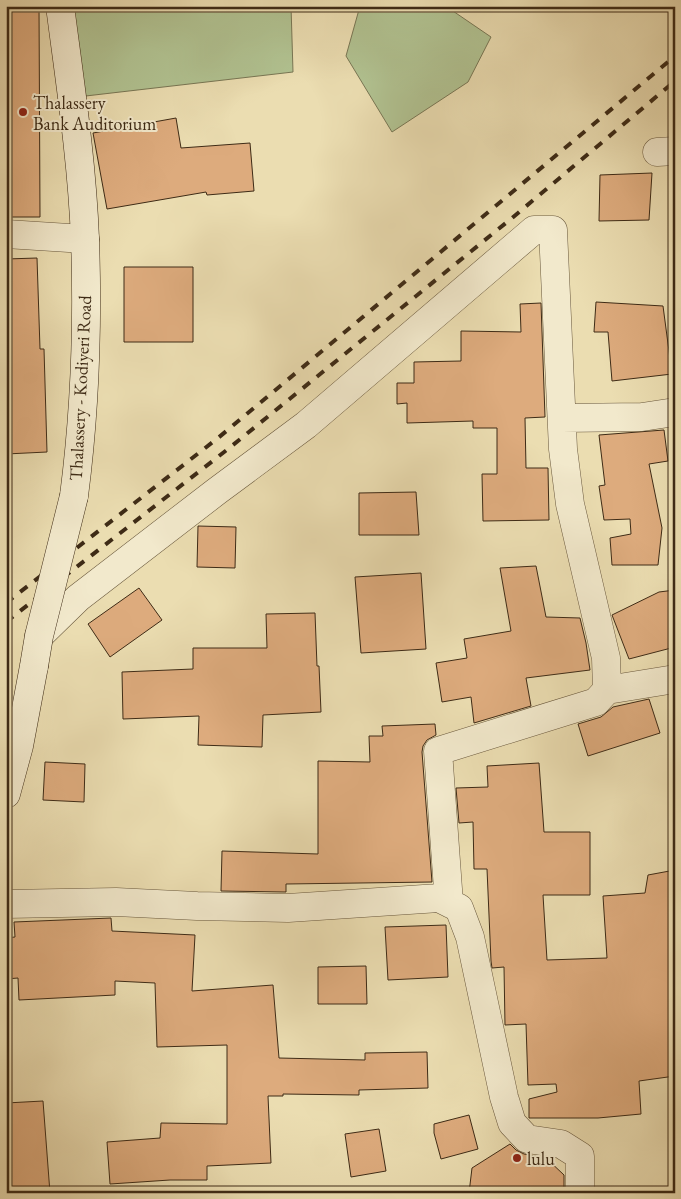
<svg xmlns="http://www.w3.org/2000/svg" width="681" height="1199" font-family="'EB Garamond',serif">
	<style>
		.green { fill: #b1c291; stroke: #787654 }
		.building { fill: #ddab7d; stroke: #3e2b16 }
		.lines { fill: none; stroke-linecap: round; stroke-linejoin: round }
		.minor-casing { stroke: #69583d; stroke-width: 29 }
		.secondary-casing { stroke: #3e2b16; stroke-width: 29 }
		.minor { stroke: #f2e9cc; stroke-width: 28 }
		.secondary { stroke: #f2e9cc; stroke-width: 28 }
		.rail { stroke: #3e2b16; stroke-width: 4; stroke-dasharray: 9 9; stroke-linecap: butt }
		.secondary-bridge-casing { stroke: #3e2b16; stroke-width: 29; stroke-linecap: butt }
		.secondary-bridge { stroke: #f2e9cc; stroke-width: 28 }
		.poi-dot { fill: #8f2418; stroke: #f2e9cc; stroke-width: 2 }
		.labels { text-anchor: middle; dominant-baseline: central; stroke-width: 4; stroke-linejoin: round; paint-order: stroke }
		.poi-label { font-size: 18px; fill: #3e2b16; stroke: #f2e9cc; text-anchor: start }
		.street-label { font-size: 18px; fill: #3e2b16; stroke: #f2e9cc }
	</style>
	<rect width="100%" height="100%" fill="#ebddb1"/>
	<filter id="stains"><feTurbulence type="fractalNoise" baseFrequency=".004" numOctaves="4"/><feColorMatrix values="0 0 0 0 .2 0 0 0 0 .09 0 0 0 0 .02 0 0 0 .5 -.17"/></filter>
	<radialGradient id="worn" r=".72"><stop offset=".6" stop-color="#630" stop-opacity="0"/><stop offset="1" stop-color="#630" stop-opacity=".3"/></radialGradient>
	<path class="green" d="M68,6h223l2,66 -216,25z
		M360,6h77l13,3 41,28 -23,45 -76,50 -46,-76z"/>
	<path class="building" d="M6,6h33l1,211h-34z
		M176,118l5,30 69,-5 4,48 -47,4 -1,-3 -99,17 -14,-76z
		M652,173l-3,47 -50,1 1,-46z
		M37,258l3,91h4l3,103 -41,2v-195z
		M124,267h69v75h-69z
		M596,302l67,4 9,68 -60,7 -4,-49h-14z
		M541,303l4,114 -20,1 1,50h22l1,52 -66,1 -1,-47h15v-46h-24v-7l-66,2v-20l-10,1v-21h17v-21l47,-1v-30l60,1 -1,-28z
		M664,430l4,31 -19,3 13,64 -4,37h-46l-2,-27 21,-4 -1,-15 -26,1 -5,-34 6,-1 -6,-50z
		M416,492l3,43h-60v-42z
		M198,526l38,1 -1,41 -38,-1z
		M536,566l10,51 34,1 6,25 4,27 -64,8 5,28 -57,17 -3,-26 -29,5 -6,-39 31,-5 -3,-19 47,-8 -11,-63z
		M421,573l5,76 -65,4 -6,-76z
		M139,588l23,32 -52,37 -22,-33z
		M675,590v57l-46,12 -17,-44 47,-23z
		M315,613l2,53h2l2,46 -58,3 -1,32 -64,-2 1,-29 -76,3 -1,-47 71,-3v-21h74l-1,-34z
		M649,699l11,34 -72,23 -10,-32 23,-7 12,-10z
		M435,724l1,11 -9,5 -4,6 -1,6 10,130 -146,2v8l-65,-1 1,-40 96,3v-93l52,1 -1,-26h14l-1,-10z
		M45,762l40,2 -1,38 -41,-2z
		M539,763l5,69h46v63h-47l4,65 60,-2 -4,-62 42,-3 3,-18 27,-5v206l-36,5 2,33 -43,4h-69v-19l28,-7 -1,-8 -28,1 -2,-61 -21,1 -1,-58 -12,1 -1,-7 -4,-92h-13l-1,-47 -14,1 -3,-35 32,-1 -1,-21z
		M111,918l1,13 83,4 -3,56 81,-6 6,73 86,2v-7l62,-1 1,36 -69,2v5l-76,-1v2h-15l3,67 -64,3v14h-37l-60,4 -3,-42 53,-4 1,-15 66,1v-79l-70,2 -2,-64 -40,-2v14l-96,5 -1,-22 -12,1v-41l9,-1 -1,-15z
		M446,925l2,52 -60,3 -3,-53z
		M366,966l1,38h-49v-37z
		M43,1101l7,92h-44v-90z
		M469,1115l9,34 -37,10 -7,-26v-9z
		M379,1129l7,42 -35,6 -6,-43z
		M510,1144l6,6 8,4 22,4 18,17v18h-95l3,-25z"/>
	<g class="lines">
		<defs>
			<path id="minor" d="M657,152l18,-1
				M6,234l79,5
				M562,418l80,-1 33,-5
				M39,636l39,-38 139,-107 89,-66 228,-195h19l10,219 7,55 36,154 1,32 -11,12 -158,49 11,152
				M607,690l68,-11
				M6,904l110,-2 81,4 91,2 151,-10 20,10 11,29 34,160 8,26 15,16 34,5 19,12v37"/>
			<path id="secondary" d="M60,6c10,77 22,155 25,233 3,85 0,172 -11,257
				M6,794l13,-48 15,-80"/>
		</defs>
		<use href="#minor" class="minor-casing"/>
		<use href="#secondary" class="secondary-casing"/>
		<use href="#minor" class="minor"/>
		<use href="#secondary" class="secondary"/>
		<path class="rail" d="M6,603l212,-165 457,-382
			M6,622l222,-173 284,-231 163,-137"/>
		<defs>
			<path id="secondary-bridge" d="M34,666l5,-30 35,-140"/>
		</defs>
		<use href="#secondary-bridge" class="secondary-bridge-casing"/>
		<use href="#secondary-bridge" class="secondary-bridge"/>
	</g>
	<g class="poi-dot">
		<circle cx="23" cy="112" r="5"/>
		<circle cx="517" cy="1158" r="5"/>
	</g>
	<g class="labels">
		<g class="poi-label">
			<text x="33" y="102">Thalassery<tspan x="33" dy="21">Bank Auditorium</tspan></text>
			<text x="527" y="1158">lulu</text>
		</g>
		<g class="street-label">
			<text transform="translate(80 388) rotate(-87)">Thalassery - Kodiyeri Road</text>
		</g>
	</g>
	<rect width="681" height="1199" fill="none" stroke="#ebddb1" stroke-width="25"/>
	<rect x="8" y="8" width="666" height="1184" fill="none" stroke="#3e2b16" stroke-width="2.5"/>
	<rect x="12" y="12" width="656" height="1174" fill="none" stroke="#3e2b16"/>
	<rect width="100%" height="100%" filter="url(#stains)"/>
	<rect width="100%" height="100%" fill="url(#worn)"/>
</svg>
